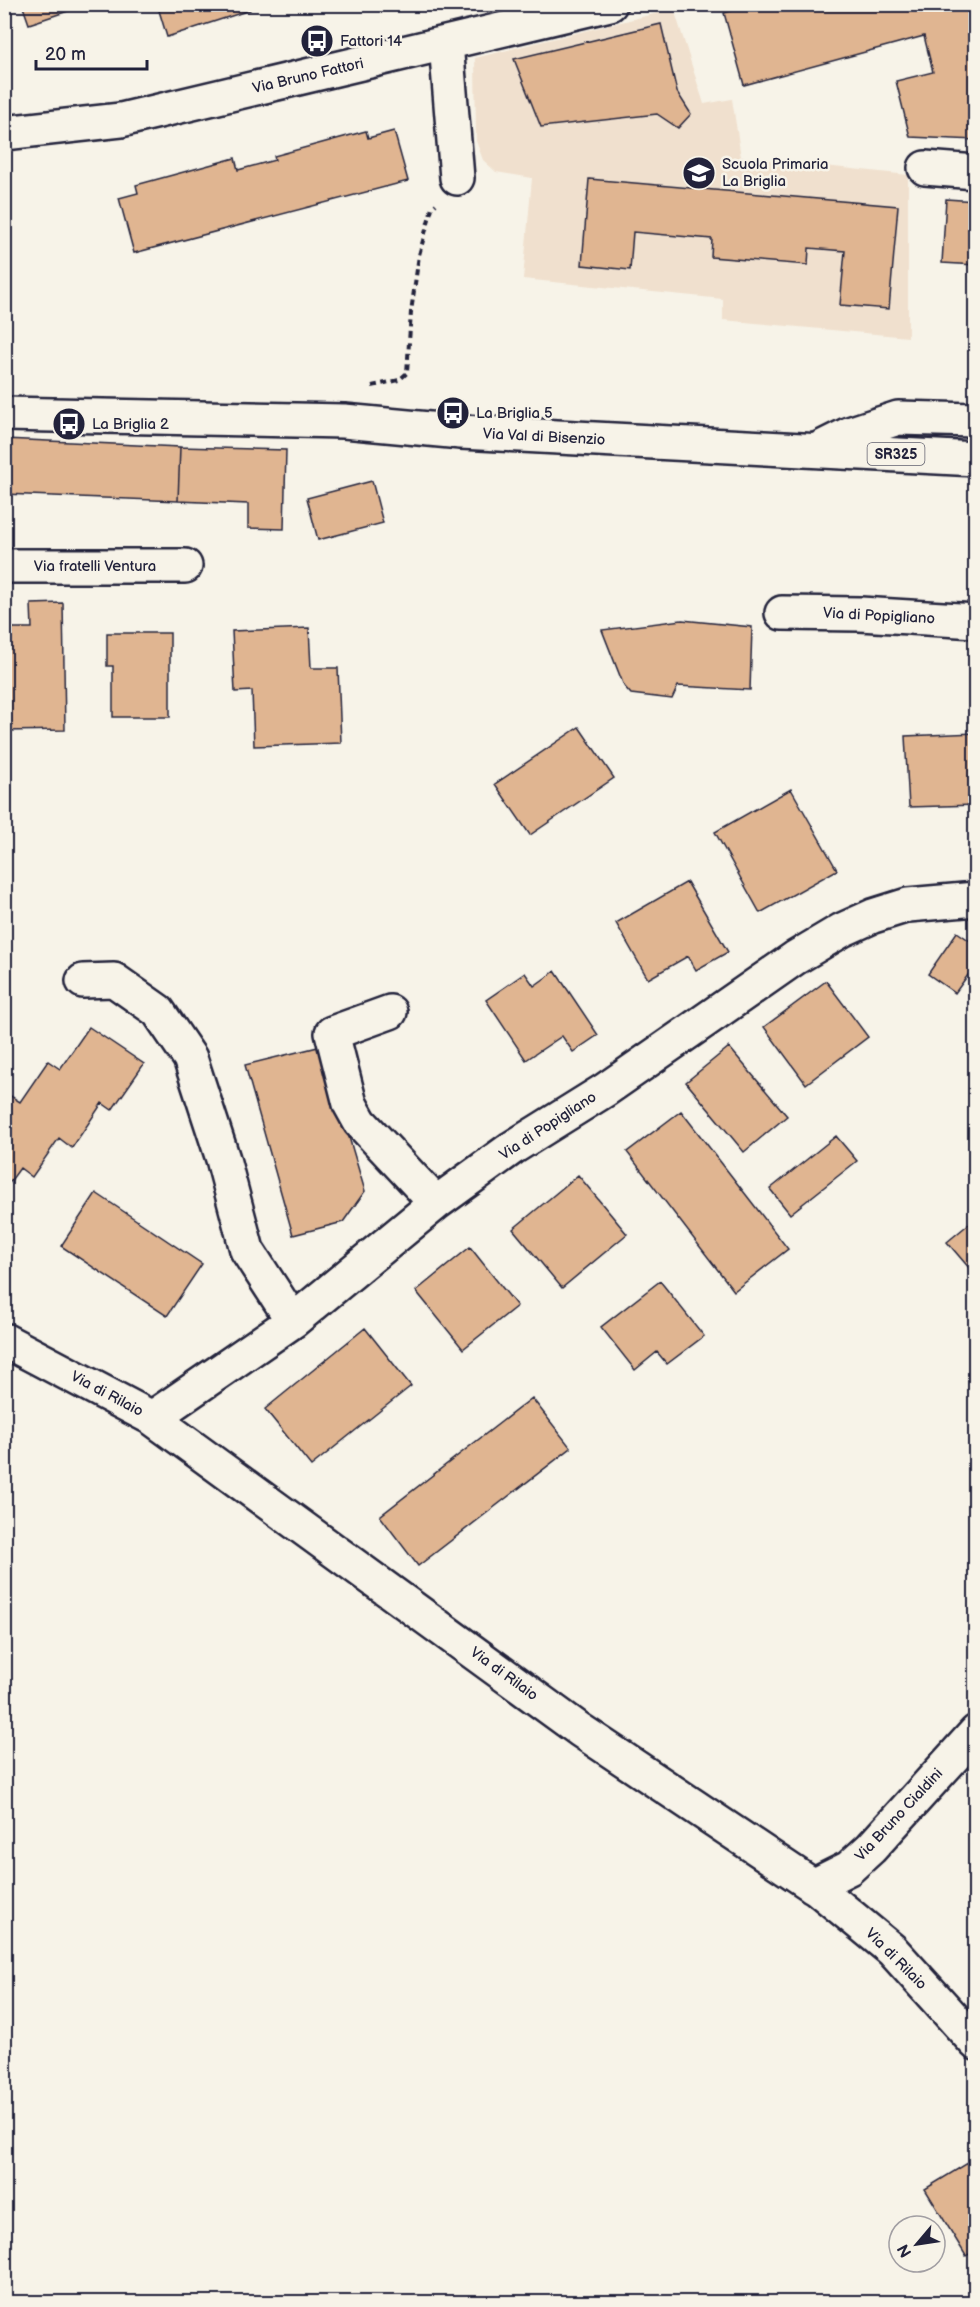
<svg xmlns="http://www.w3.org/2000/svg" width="980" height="2307" font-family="'Balsamiq Sans',sans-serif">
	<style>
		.built { fill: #f0e0ce }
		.building { fill: #e0b591; stroke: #22223b; stroke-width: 1.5 }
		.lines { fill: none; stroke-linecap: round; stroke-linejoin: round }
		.minor-casing { stroke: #22223b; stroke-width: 38 }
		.major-casing { stroke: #22223b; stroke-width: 38 }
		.path { stroke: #22223b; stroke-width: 4; stroke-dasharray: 6 4.5; stroke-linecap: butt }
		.minor { stroke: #f7f3e8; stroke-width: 33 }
		.major { stroke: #f7f3e8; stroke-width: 33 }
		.labels { text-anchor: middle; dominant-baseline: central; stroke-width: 5; stroke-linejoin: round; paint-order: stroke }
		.shield { fill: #f7f3e8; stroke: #62616f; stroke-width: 1.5 }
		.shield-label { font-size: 14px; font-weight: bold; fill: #22223b }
		.poi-label { font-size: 15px; fill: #22223b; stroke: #f7f3e8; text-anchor: start }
		.street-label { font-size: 15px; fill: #22223b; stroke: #f7f3e8 }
	</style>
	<rect width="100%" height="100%" fill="#f7f3e8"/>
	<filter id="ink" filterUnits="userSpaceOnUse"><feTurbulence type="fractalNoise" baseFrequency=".0167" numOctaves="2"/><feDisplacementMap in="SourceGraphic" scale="12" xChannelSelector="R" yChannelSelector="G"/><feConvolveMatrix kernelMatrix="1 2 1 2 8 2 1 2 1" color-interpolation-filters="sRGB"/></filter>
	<g filter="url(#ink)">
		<path class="built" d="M674,9l30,95 28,-5 9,58 167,18v162l-185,-17v-21l-200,-20 9,-101 -36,-6 -13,-12 -7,-19 -1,-83z"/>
		<path class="building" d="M22,4h67l-60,20z
			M157,4h92l1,6 -83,27z
			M753,4h223v136l-66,-3 -14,-56 37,-9 -9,-36 -180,49 -20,-72z
			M661,24l16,68 14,22 -13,14 -21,-14 -116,13 -27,-68z
			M366,131l2,7 26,-7 14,50 -274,72 -15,-55 19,-5 -2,-8 99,-27 3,12 37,-10 -1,-4z
			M589,179l309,27 -9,103 -49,-4 5,-54 -36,-3 -1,17 -97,-8 1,-18 -79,-7 -3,38 -48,-5z
			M946,199l30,2v64l-34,-2z
			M4,439l176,8 -2,54 -174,-7z
			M180,447l106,3 -2,79 -36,-1v-24l-70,-3z
			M372,481l11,42 -65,17 -11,-42z
			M63,603l2,127 -61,1v-103h28l-1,-24z
			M682,620l70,7 -2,63 -72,-4 -6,13 -41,-5 -7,-8 -22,-56z
			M309,628l2,40h27l3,75 -87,3 -2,-55 -17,1 -3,-61z
			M107,633h63v84h-57v-51h-6z
			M579,727l35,51 -84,57 -35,-51z
			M976,733v72l-67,2 -4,-71z
			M791,789l46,81 -77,43 -45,-81z
			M687,882l41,70 -32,18 -8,-14 -40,23 -32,-56z
			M957,932l19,13v19l-21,29 -27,-19z
			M555,971l43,64 -25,17 -11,-16 -36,24 -40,-60 39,-27 9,13z
			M826,981l42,56 -62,47 -42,-57z
			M89,1027l55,37 -32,46 -10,-7 -30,45 -13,-10 -27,39 -12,-9 -16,22v-94l2,-3 14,9 28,-41 12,8z
			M322,1046l43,145 -22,31 -50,13 -48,-170z
			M729,1047l58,69 -43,36 -58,-70z
			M681,1111l107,138 -54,42 -107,-139z
			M836,1136l21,25 -67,53 -20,-25z
			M578,1175l49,59 -65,54 -49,-59z
			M96,1193l106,71 -35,52 -106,-70z
			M976,1218v58l-29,-34z
			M470,1247l47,59 -54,43 -47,-58z
			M660,1281l44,55 -37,28 -10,-12 -22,18 -34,-43z
			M365,1328l46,58 -100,80 -46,-57z
			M532,1398l39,50 -153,118 -38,-50z
			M976,2158v92l-10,6 -41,-67z"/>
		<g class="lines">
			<defs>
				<path id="minor" d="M446,43l11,135
					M4,133l117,-13 489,-116
					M925,168l51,4
					M817,450l32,-16 49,-16 78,2
					M4,566h181
					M782,613l78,1 116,7
					M83,981l31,-1 44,31 32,47 33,101 24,91 46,71
					M390,1012l-58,21 18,71 10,18 76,81
					M4,1340l148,78 428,312 238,159 74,61 84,93
					M152,1418l141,-97 143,-118 76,-55 93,-58 190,-132 47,-28 31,-14 35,-11 68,-6
					M813,1886l36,-18 22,-20 105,-116"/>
				<path id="major" d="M4,414l340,7 117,11 515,27"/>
			</defs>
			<use href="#minor" class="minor-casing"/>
			<use href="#major" class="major-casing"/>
			<path class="path" d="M372,386l27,-6 8,-7 4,-61 8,-57 13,-47 4,-4"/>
			<use href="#minor" class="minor"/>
			<use href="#major" class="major"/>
		</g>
	</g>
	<defs>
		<symbol id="bus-disc" viewBox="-11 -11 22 22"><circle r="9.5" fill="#22223b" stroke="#f7f3e8"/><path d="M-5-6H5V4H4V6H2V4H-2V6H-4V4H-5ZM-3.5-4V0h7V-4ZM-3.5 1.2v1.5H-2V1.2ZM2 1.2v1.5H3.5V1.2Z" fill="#fff"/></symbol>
		<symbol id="school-disc" viewBox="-11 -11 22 22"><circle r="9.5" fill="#22223b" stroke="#f7f3e8"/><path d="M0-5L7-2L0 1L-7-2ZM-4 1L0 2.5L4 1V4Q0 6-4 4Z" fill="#fff"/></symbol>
	</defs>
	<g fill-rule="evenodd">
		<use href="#bus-disc" x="298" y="22" width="38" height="38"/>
		<use href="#school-disc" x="680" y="154" width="38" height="38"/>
		<use href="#bus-disc" x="434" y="394" width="38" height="38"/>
		<use href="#bus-disc" x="50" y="405" width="38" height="38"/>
	</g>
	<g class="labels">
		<rect class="shield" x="867.5" y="443" width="57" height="22" rx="4.5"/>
		<g class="shield-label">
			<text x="896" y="454">SR325</text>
		</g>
		<g class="poi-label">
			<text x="340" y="41">Fattori 14</text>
			<text x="722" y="164">Scuola Primaria<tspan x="722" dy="17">La Briglia</tspan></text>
			<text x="476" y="413">La Briglia 5</text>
			<text x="92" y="424">La Briglia 2</text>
		</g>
		<g class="street-label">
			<text transform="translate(308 76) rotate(-13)">Via Bruno Fattori</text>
			<text transform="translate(544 437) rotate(3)">Via Val di Bisenzio</text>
			<text x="95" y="566">Via fratelli Ventura</text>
			<text transform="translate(879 616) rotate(3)">Via di Popigliano</text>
			<text transform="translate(548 1126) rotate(-33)">Via di Popigliano</text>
			<text transform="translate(107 1394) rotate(28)">Via di Rilaio</text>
			<text transform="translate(504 1674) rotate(36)">Via di Rilaio</text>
			<text transform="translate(899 1815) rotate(-47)">Via Bruno Cialdini</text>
			<text transform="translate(896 1959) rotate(45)">Via di Rilaio</text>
		</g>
	</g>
	<rect width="980" height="2307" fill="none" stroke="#f7f3e8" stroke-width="24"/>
	<rect x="12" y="12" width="956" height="2283" fill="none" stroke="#22223b" stroke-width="2" filter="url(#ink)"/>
	<g transform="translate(917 2244) rotate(241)"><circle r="28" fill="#f7f3e8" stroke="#a29fa3" stroke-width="1.5"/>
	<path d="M0-4.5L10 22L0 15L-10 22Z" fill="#22223b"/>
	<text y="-9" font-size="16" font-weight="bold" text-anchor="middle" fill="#22223b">N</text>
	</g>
	<path d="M36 60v9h111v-9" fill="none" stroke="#22223b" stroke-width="3"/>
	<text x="45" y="60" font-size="18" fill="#22223b" stroke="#f7f3e8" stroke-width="4.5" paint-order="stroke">20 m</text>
</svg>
